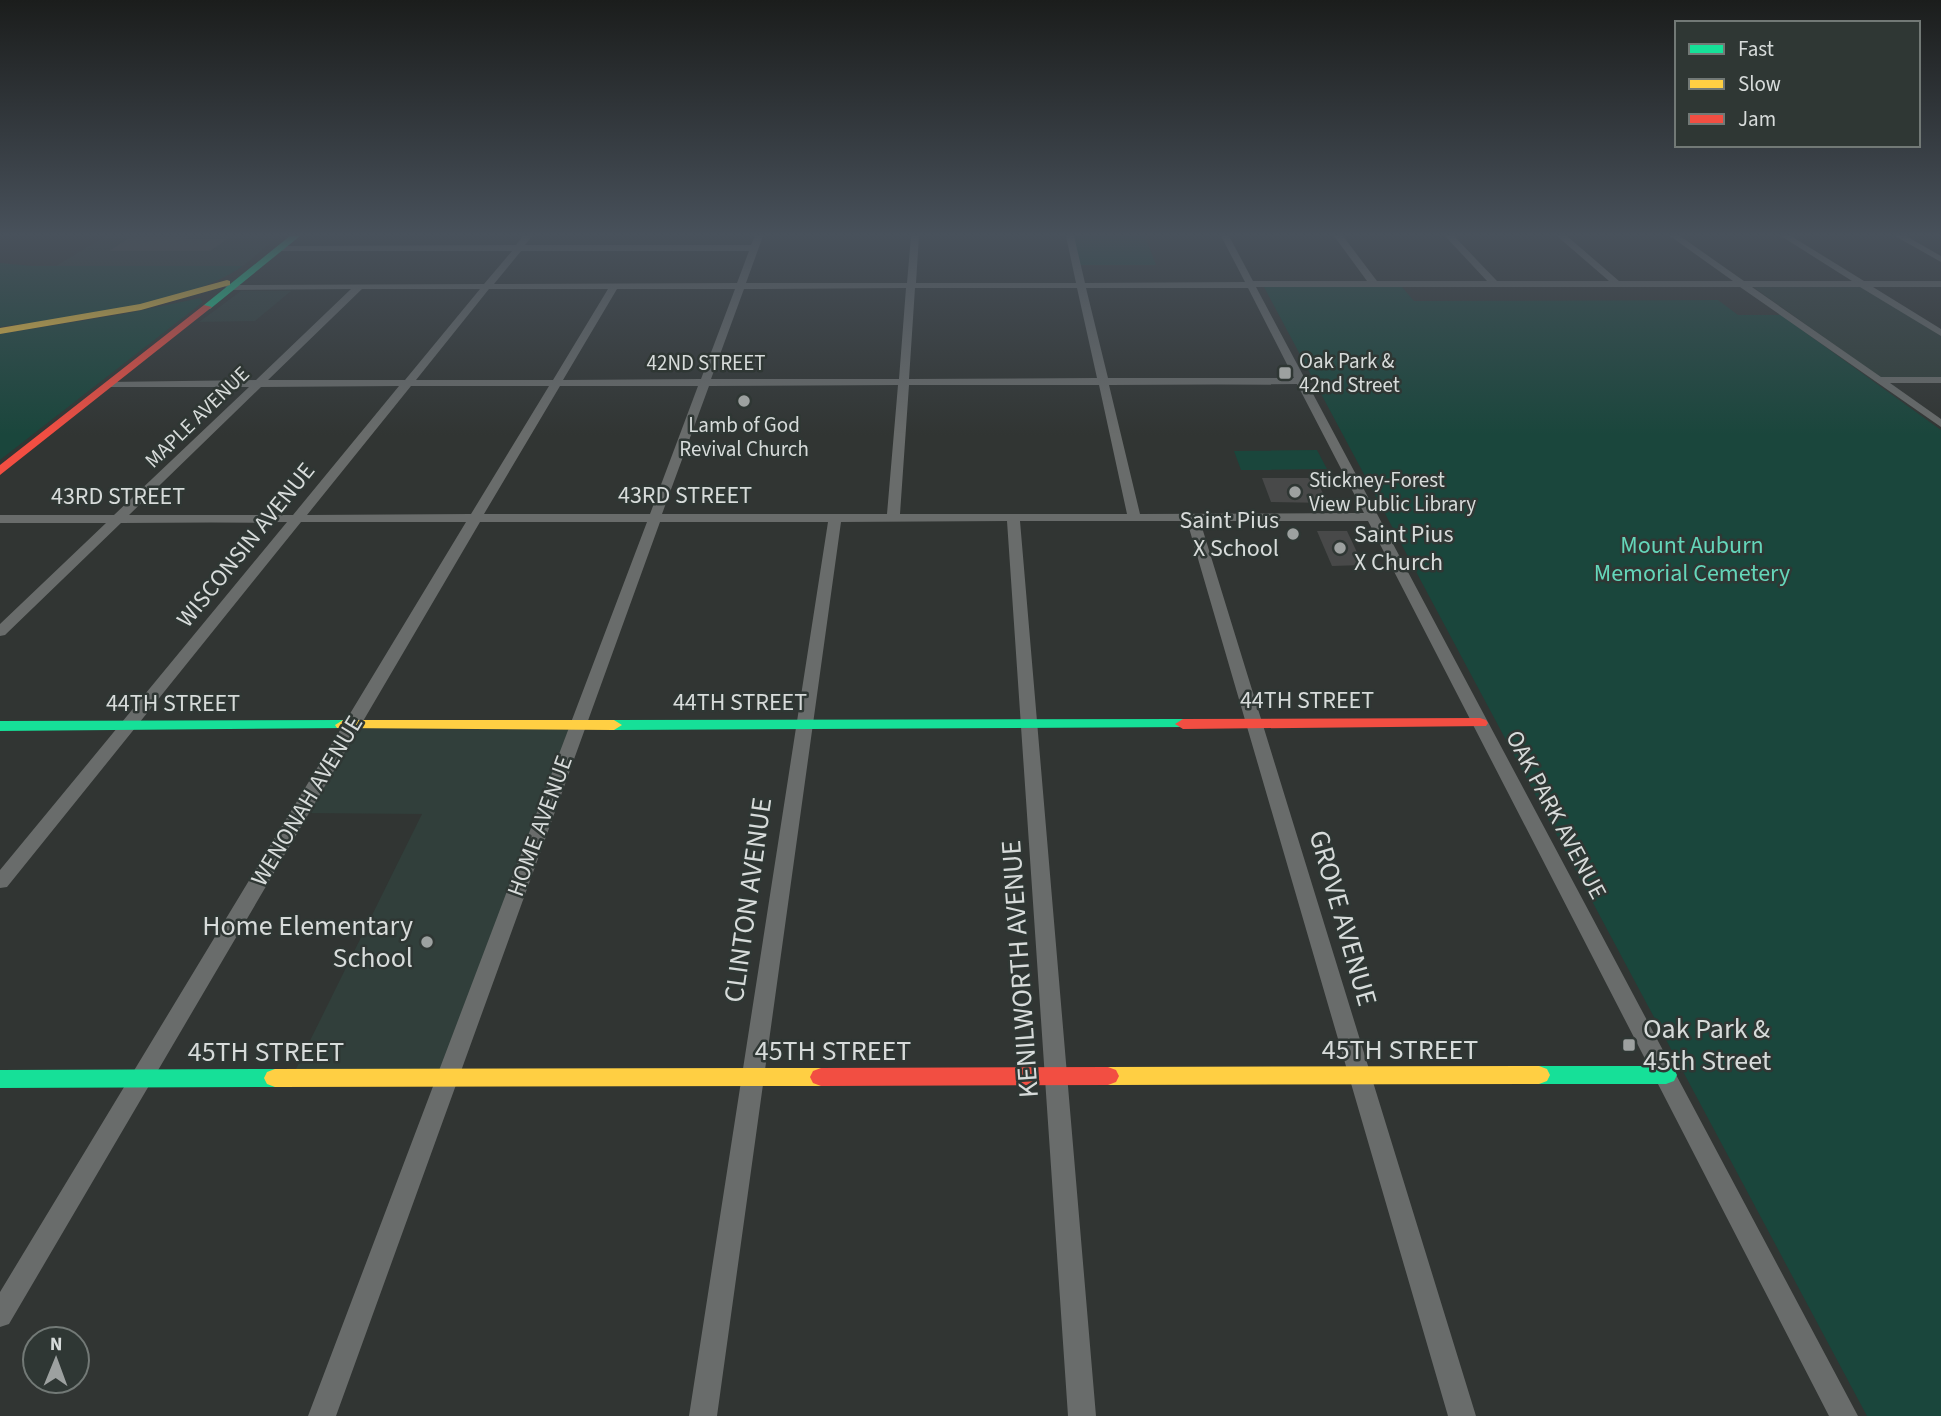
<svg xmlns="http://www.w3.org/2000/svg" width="1941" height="1416" font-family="'Source Sans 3',sans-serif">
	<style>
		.built { fill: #313f3b }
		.green { fill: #1a463c }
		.building { fill: #484949 }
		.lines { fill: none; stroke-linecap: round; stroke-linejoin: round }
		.street { fill: #696c6b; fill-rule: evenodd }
		.fast { fill: #16e098; fill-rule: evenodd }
		.slow { fill: #ffcf43; fill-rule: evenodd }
		.jam { fill: #f24e42; fill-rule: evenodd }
		.poi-dot { fill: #9da1a0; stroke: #2f3734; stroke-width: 2.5 }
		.labels { text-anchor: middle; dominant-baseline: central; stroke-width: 5; stroke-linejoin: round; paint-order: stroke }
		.far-poi-label { font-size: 21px; fill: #d7dbda; stroke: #2f3734; text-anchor: start }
		.far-street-label { font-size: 21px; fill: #d7dbda; stroke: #2f3734 }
		.street-label { font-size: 24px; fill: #d7dbda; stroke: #2f3734 }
		.poi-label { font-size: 24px; fill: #d7dbda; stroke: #2f3734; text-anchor: end }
		.park-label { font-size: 24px; fill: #64d6ba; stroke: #2f3734 }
		.near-street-label { font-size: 28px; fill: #d7dbda; stroke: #2f3734 }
		.near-poi-label { font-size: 28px; fill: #d7dbda; stroke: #2f3734; text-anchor: end }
	</style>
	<rect width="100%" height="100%" fill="#313533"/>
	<path class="built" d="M106,236h173l-36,30h-187z
		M1752,286h109l80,50v41l-60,1z
		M241,291h50l-36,30 -56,1z
		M577,727l-132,344h-150l127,-257 -121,-1 51,-85z"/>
	<path class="green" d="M1072,236h73l11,29h-78z
		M0,263l32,3h211c-58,40 -173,51 -243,61z
		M1264,287h138l12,14 304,-1 20,15h43l160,115v986h-74z
		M200,298l3,4 -203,158v-126l124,-20z
		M1317,450l10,19 -86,1 -7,-19z"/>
	<path class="building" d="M187,237l-3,2h43l-17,12h-101l20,-13z
		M1262,478h53l13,25 -57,-1z
		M1317,531h30l16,34 -31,1z"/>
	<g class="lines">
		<path class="street" d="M523,236h9l-7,9h226l4,-9h8l-17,47h161l4,-47h8l-3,47h160l-10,-47h8l11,47 160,-1 -24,-46h8l24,45h114l-33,-45h9l34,45h110l-42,-45h9l43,45h112l-52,-45h10l52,45h114l-63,-45h10l64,45h108l-71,-45h10l73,45h77v6h-68l68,42v7l-81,-49h-108l129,90h60v6h-51l51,36v8l-201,-140h-484l602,1129h-29l-461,-895h-168l276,895h-28l-261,-895h-167l76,895h-28l-61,-895 -166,1 -124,894h-28l139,-894h-168l-324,894h-28l339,-894h-167l-471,802 -9,3v-35l466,-770h-165l-294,365 -7,1v-18l287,-348 -166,1 -116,112 -5,1v-12l106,-101h-106v-8h114l135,-128h-138l-5,-3 1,-2 149,-2 95,-91 -121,1 -5,-3 2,-2 257,-1 28,-33h-230l-3,-1v-4l237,-1zM521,251h228l-12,32 -243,1zM906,288l-7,91h-188l33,-90zM915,288h162l20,90 -188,1zM1086,288h162l46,90h-186zM362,289h118l-75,91h-137zM489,289h119l-55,91h-137zM617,289h118l-34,90 -138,1zM1297,384l67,129 -224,1 -31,-129zM898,385l-11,129h-225l47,-128zM909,385h190l28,129h-227zM399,386l-106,129h-164l132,-128zM411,386h138l-78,128 -164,1zM560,386h138l-48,128h-166z
			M1895,236h11l35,20v6z"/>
		<path class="fast" d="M290,236h10l-90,73h-6v-4z
			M1183,719l8,5 -2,3 -575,3 -8,-5 8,-5z
			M343,720l8,5 -2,3 -349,3v-10z
			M1539,1066h127l8,3 3,6 -3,6 -8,3h-127l-8,-3 -3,-6 3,-6z
			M275,1069l8,3 3,6 -3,6 -8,3 -275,1v-18z"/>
		<path class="slow" d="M227,280l3,1v4l-89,25 -141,24v-6l140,-24z
			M343,720h271l8,5 -8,5 -277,-2 -2,-3z
			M1539,1066l8,3 3,6 -3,6 -8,3 -431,1 -8,-3 -3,-6 3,-6 8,-3z
			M821,1068l8,3 3,6 -3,6 -8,3 -546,1 -8,-3 -3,-6 3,-6 8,-3z"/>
		<path class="jam" d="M204,305l8,2 -212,168v-10z
			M1480,718l6,2 2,3 -2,3 -303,3 -8,-5 8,-5z
			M1108,1067l8,3 3,6 -3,6 -8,3 -287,1 -8,-3 -3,-6 3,-6 8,-3z"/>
	</g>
	<linearGradient id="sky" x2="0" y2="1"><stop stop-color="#1b1d1c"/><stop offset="0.54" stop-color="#48515b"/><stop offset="1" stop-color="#48515b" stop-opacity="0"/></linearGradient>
	<rect width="1941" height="435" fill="url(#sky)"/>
	<g class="poi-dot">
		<rect x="1278" y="366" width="14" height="14" rx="3.5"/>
		<circle cx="744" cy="401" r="7"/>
		<circle cx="1295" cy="492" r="7"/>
		<circle cx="1293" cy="534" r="7"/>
		<circle cx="1340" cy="548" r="7"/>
		<circle cx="427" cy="942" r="7"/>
		<rect x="1622" y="1038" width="14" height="14" rx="3.5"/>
	</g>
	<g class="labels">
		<g class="far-poi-label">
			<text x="1299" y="361">Oak Park &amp;<tspan x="1299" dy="24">42nd Street</tspan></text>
			<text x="744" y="425" text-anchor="middle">Lamb of God<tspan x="744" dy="24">Revival Church</tspan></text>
			<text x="1309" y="480">Stickney-Forest<tspan x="1309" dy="24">View Public Library</tspan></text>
		</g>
		<g class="far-street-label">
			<text x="706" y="363">42ND STREET</text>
			<text transform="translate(197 417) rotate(-44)">MAPLE AVENUE</text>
		</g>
		<g class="street-label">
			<text x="685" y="495">43RD STREET</text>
			<text x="118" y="496">43RD STREET</text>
			<text transform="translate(246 545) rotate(-51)">WISCONSIN AVENUE</text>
			<text x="1307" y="700">44TH STREET</text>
			<text x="740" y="702">44TH STREET</text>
			<text x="173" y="703">44TH STREET</text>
			<text transform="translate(307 801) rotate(-59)">WENONAH AVENUE</text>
			<text transform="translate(1556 815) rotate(62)">OAK PARK AVENUE</text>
			<text transform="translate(540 826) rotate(-70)">HOME AVENUE</text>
		</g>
		<g class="poi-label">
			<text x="1279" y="520">Saint Pius<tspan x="1279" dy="28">X School</tspan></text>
			<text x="1354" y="534" text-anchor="start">Saint Pius<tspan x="1354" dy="28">X Church</tspan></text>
		</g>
		<g class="park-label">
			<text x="1692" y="545">Mount Auburn<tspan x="1692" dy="28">Memorial Cemetery</tspan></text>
		</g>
		<g class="near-street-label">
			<text transform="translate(748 900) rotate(-82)">CLINTON AVENUE</text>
			<text transform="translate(1343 918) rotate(74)">GROVE AVENUE</text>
			<text transform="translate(1020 969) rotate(-94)">KENILWORTH AVENUE</text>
			<text x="1400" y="1050">45TH STREET</text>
			<text x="833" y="1051">45TH STREET</text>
			<text x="266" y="1052">45TH STREET</text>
		</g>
		<g class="near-poi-label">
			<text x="413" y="926">Home Elementary<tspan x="413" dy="32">School</tspan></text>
			<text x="1643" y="1029" text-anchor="start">Oak Park &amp;<tspan x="1643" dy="32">45th Street</tspan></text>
		</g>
	</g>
	<rect x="1675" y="21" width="245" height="126" fill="#2f3734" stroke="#727976" stroke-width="2"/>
	<rect x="1689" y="44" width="35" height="10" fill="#16e098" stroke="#727976" stroke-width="2"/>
	<text x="1738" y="56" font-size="21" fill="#d7dbda">Fast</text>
	<rect x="1689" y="79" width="35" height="10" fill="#ffcf43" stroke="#727976" stroke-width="2"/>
	<text x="1738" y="91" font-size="21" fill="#d7dbda">Slow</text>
	<rect x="1689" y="114" width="35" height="10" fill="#f24e42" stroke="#727976" stroke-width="2"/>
	<text x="1738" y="126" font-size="21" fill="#d7dbda">Jam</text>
	<g transform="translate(56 1360) rotate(1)"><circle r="33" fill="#2f3734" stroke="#727976" stroke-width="2"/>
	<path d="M0-5L12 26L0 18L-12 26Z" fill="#9da1a0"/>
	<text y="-10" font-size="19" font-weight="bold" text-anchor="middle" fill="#d7dbda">N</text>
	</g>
</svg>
